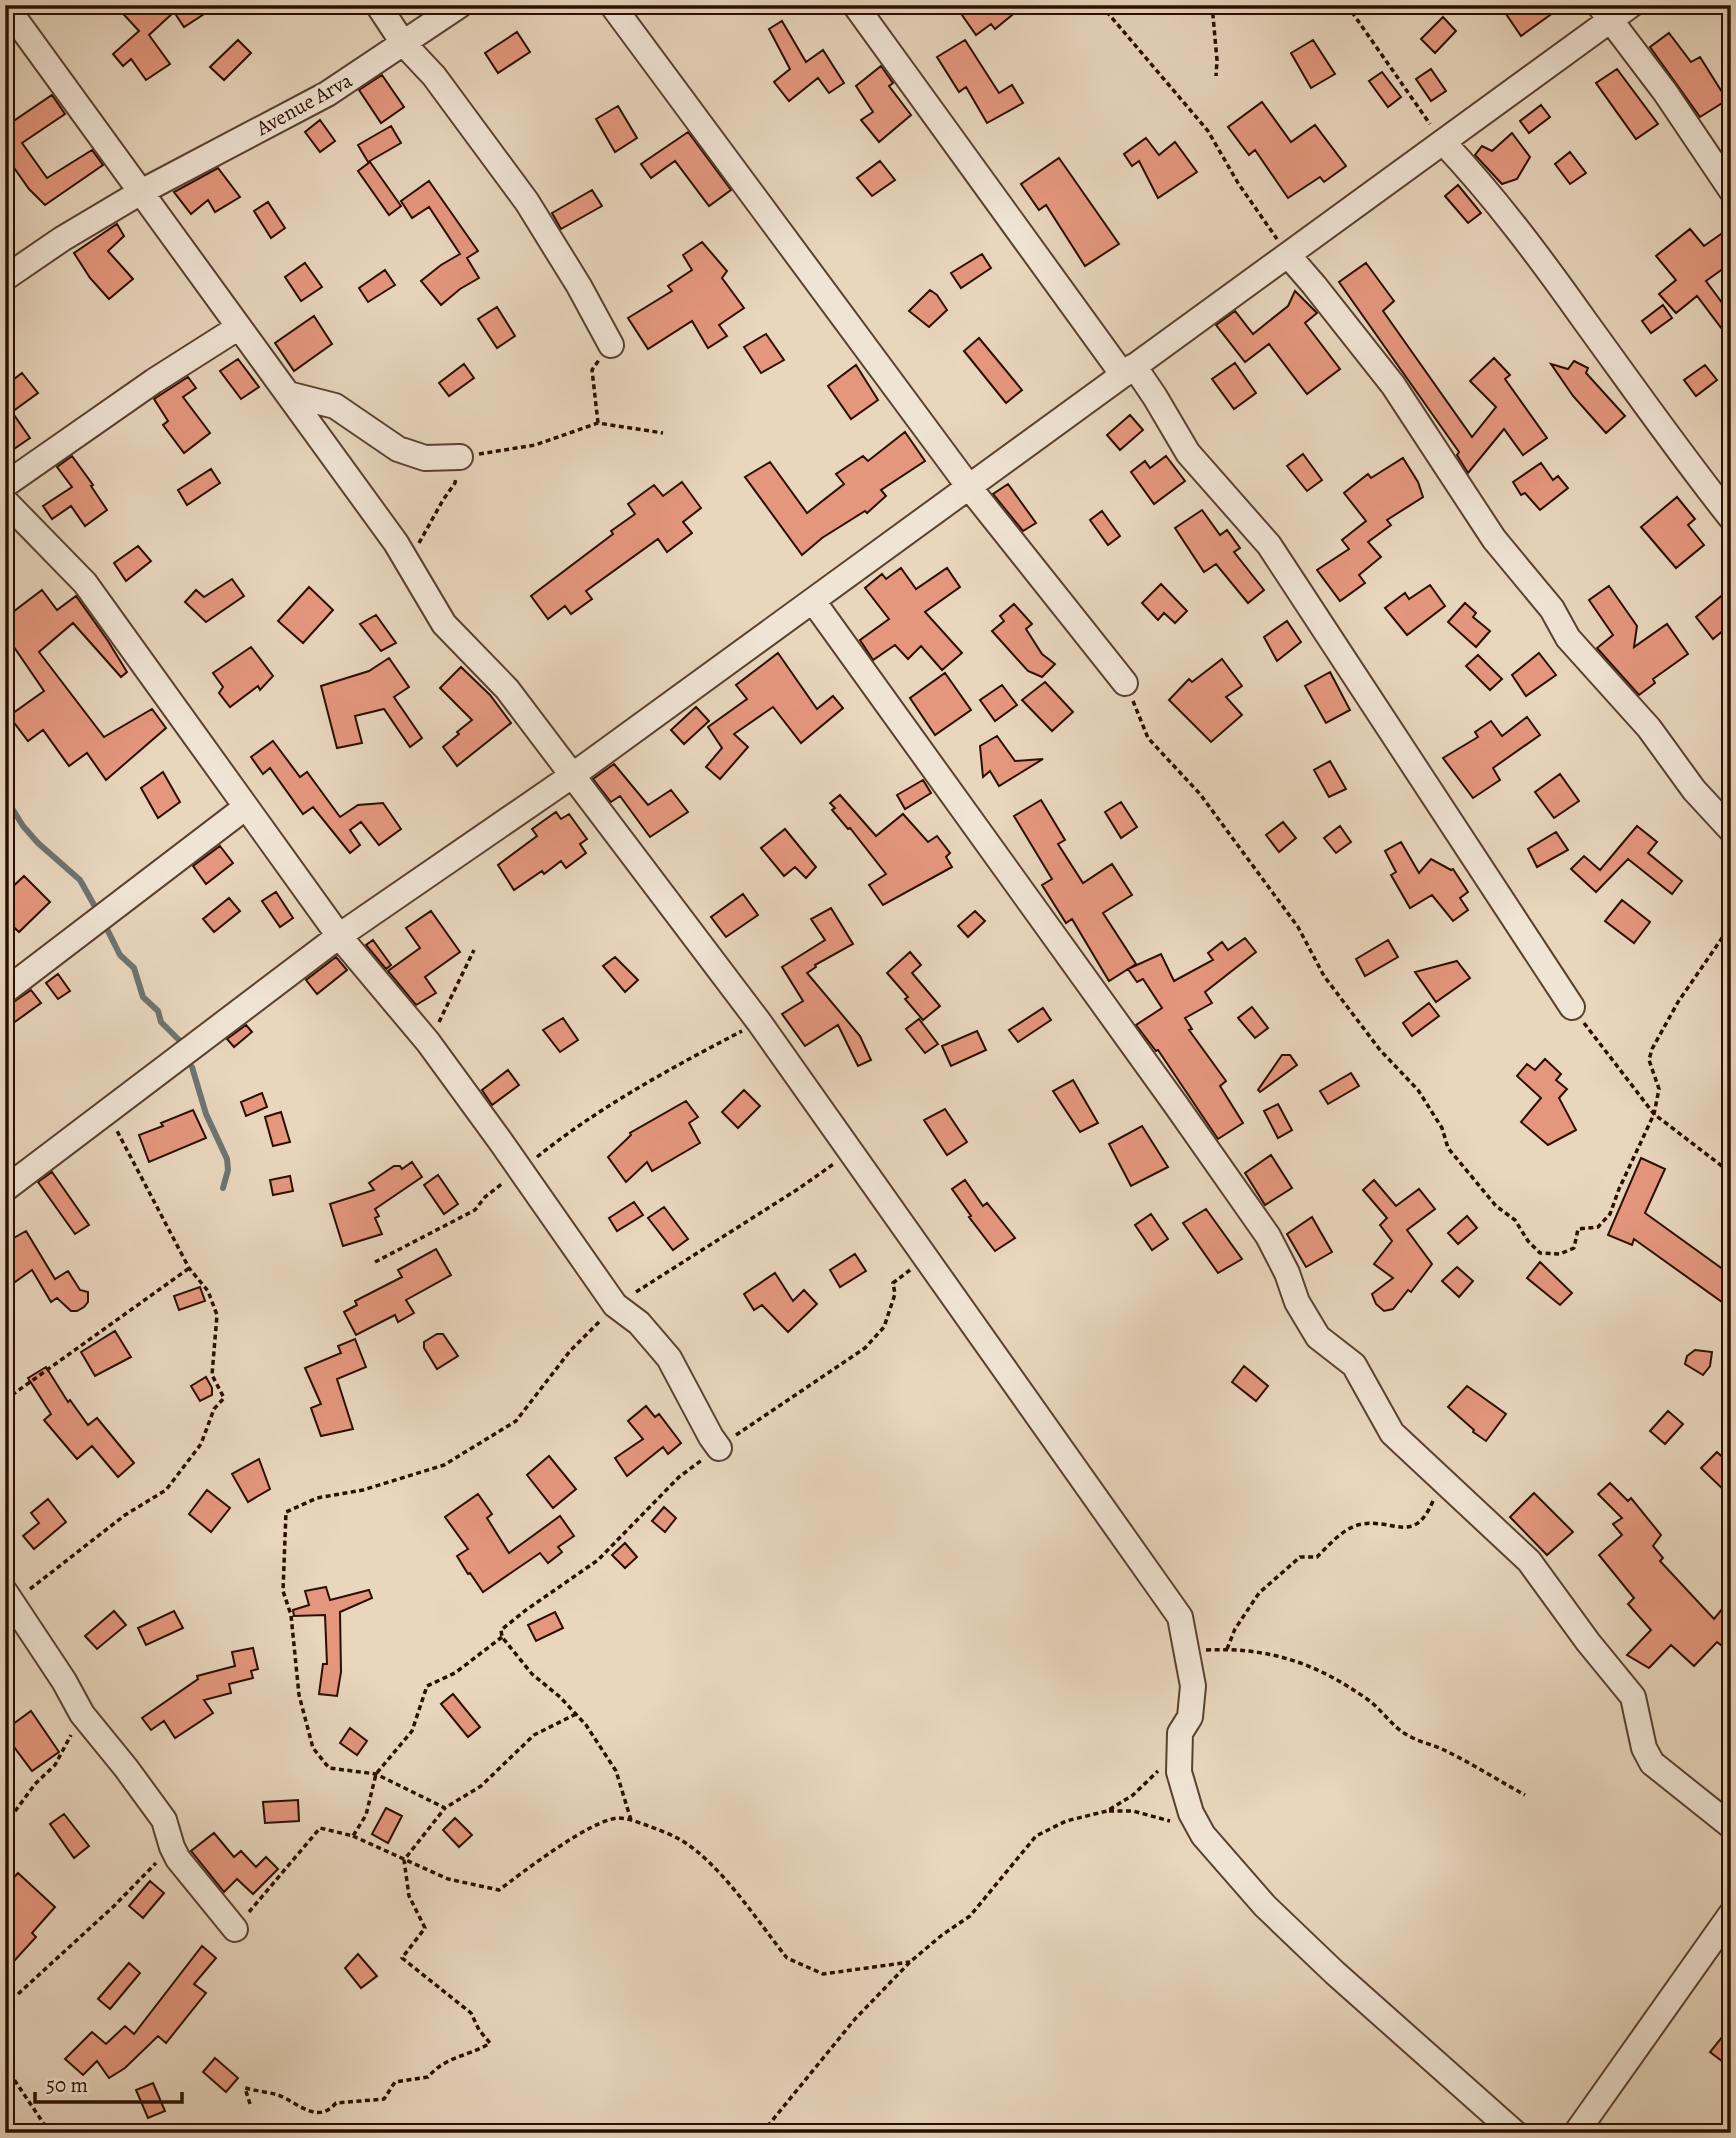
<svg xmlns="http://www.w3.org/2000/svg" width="1736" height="2138" font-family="Alegreya,serif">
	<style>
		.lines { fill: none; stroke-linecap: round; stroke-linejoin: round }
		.stream { stroke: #6e7370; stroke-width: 6 }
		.building { fill: #e5977e; stroke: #2b0e00; stroke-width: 2 }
		.minor-casing { stroke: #5a402f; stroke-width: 28 }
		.path { stroke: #2b0e00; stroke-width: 3.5; stroke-dasharray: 5 3.5; stroke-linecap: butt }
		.minor { stroke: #f0e4d4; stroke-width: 24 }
		.labels { text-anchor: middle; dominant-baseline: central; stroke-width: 7; stroke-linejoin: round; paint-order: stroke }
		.street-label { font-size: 21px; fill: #2b0e00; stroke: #f0e4d4 }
	</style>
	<rect width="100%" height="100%" fill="#e8d6bd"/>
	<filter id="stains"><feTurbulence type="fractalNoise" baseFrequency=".00286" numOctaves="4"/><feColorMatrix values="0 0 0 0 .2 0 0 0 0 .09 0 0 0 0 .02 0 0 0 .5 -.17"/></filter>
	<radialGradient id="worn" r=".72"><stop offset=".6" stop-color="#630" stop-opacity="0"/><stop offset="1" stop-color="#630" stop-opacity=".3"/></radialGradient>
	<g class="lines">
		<path class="stream" d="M5,797l18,29 15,17 42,37 18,32
			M103,921l17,34 14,13 9,29 15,14 3,11 21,21
			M192,1067l14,47 21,45 1,11 -5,18"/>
	</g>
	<path class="building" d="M115,5h103l-34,22 -10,-15 -25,23 21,29 -24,16 -15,-21 -8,7 -10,-12 26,-23z
		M955,5h49l8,10 -17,14 -4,-5 -15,11z
		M1500,5h64l-43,31z
		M1443,17l13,14 -21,22 -14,-14z
		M782,21l24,41 17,-12 21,33 -15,10 -11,-15 -29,23 -15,-19 16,-13 -21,-40z
		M517,32l13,20 -32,21 -13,-20z
		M1669,33l22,29 9,-5 27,43 -27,17 -50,-70z
		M238,40l13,13 -27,27 -14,-13z
		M965,40l34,53 13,-8 11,18 -36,20 -21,-36 -7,5 -22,-35z
		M1313,40l22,34 -24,14 -20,-35z
		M881,66l12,17 -4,3 22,29 -32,27 -18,-22 12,-8 -17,-26z
		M1431,69l15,22 -15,10 -15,-22z
		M1617,69l41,55 -22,15 -40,-56z
		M1382,72l19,25 -13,10 -19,-26z
		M382,75l22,32 -23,16 -22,-33z
		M52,95l13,19 -43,29 25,35 45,-28 11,15 -58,40 -16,-16 -24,-34v-37l4,6z
		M1262,102l29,40 24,-17 31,41 -22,16 -4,-5 -32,21 -33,-48 -6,5 -21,-28z
		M1541,105l9,12 -21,16 -9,-12z
		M618,106l19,32 -22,14 -19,-33z
		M320,120l15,21 -15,11 -15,-20z
		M391,126l10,17 -33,19 -10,-17z
		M688,132l43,58 -22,16 -34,-45 -24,17 -10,-14z
		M1512,133l18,24 -13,22 -15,5 -27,-29 7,-9 10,5z
		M1146,138l13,17 16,-13 22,30 -39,26 -19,-37 -7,5 -8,-12z
		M1570,152l16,21 -16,11 -15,-20z
		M1059,158l60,86 -34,22 -39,-61 -7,5 -18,-26z
		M880,161l15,19 -23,16 -15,-18z
		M370,162l31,44 -12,9 -31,-44z
		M218,168l22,29 -25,15 -7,-12 -17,14 -17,-22z
		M429,181l49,70 -11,7 12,20 -19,11 -19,16 -20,-24 20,-16 19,-11 -31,-47 -17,11 -11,-17z
		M1458,185l23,28 -13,10 -23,-27z
		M592,190l10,16 -41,23 -9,-16z
		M268,202l17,26 -14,10 -17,-27z
		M117,224l7,12 -16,15 25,28 -24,20 -19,-21 -16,-25z
		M1731,227v36l-25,18 25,34v26l-34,-45 -21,17 -17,-19 17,-14 -20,-24 34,-27 14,17z
		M702,242l25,29 -5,7 22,30 -25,17 8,11 -19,12 -16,-27 -44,28 -20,-31 44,-27 -4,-5 24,-16 -9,-15z
		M982,254l9,14 -30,20 -10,-15z
		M305,263l17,24 -21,14 -16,-24z
		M1366,263l28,38 -11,10 89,126 24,-30 -26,-26 24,-23 16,17 -5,4 42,59 -24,17 -19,-26 -36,44 -11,-18 2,-3 -120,-170z
		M385,270l10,15 -27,17 -9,-14z
		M930,290l7,5 10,15 -18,17 -20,-16z
		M1295,291l22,22 -12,10 35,46 -33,25 -38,-50 -24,18 -29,-37 19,-14 18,23 35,-28z
		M1663,305l9,13 -21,15 -9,-12z
		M497,307l18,29 -18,12 -19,-29z
		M314,316l18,28 -38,27 -19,-28z
		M766,334l18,26 -23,13 -17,-26z
		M979,338l43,52 -16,13 -42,-52z
		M238,359l21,28 -18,12 -21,-28z
		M1574,361l14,7 -2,5 39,43 -19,17 -33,-37 -22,-32 17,5z
		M1235,363l21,30 -22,16 -22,-30z
		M464,364l10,14 -25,18 -10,-13z
		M856,365l22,35 -27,19 -23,-33z
		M1705,365l12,15 -21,16 -12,-16z
		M22,373l16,20 -26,19 18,26 -25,17v-69z
		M188,377l8,11 -13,9 27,36 -26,20 -21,-28 5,-4 -14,-22z
		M1130,415l13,15 -23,20 -13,-15z
		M905,432l20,29 -44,29 5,6 -19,17 -2,-2 -43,27 -20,17 -57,-78 25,-15 37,51 37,-29 -8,-10 27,-18 5,5z
		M1303,454l19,26 -15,11 -20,-25z
		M72,456l21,29 -2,1 16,24 -22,16 -14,-20 -19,13 -9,-13 29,-19 -15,-20z
		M1166,456l19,25 -31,23 -23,-32 14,-11 5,7z
		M1403,458l15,24 5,15 -36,23 4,5 -23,17 13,15 -22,18 6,8 -25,18 -23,-31 32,-21 -7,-9 24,-19 -22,-28 24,-19 3,4z
		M1541,463l12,17 5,-4 10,12 -28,22 -15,-17 -4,2 -8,-13z
		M211,469l9,14 -33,22 -9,-15z
		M682,482l19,26 -18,14 9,11 -25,19 -9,-13 -72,52 6,8 -21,15 -6,-8 -17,13 -17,-23 82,-62 -2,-3 24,-17 -7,-10 26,-19 9,11z
		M1008,484l28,39 -13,8 -30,-37z
		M1677,497l18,22 -7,6 16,20 -28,23 -35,-41z
		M1202,510l18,25 7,-5 13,18 -6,4 30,38 -16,13 -32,-39 -12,8 -29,-44z
		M1102,511l18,25 -12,9 -18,-25z
		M138,546l13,15 -25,20 -12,-18z
		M901,568l15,21 31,-21 13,19 -35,25 37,41 -20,17 -21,-24 -13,13 -13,-14 -22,15 -13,-20 29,-21 -24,-31 17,-14 4,5z
		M232,579l12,17 -38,26 -21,-20 11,-12 8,7z
		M1161,584l26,27 -12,12 -11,-10 -6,7 -16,-17z
		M1430,585l15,21 -38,29 -22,-27 20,-15 4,6z
		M1609,586l28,40 -3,21 33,-23 21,30 -35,25 2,4 -16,12 -42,-47 16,-13 -24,-35z
		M309,587l24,23 -30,33 -25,-22z
		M1731,588v36l-18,15 -17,-22z
		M42,590l15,20 19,-14 32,45 19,31 -6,5 -48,-54 -34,29 65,85 48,-28 14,19 -60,52 -19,-27 -18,13 -26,-36 -15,11 -19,-25 35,-25 -39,-57v-16z
		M1465,603l11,10 -3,4 17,14 -14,16 -28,-25z
		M1014,604l18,20 -6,5 16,25 13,10 -13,13 -14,-6 -36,-40 12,-10 -4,-5z
		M376,615l20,28 -15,8 -21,-27z
		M1287,621l14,21 -24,19 -13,-24z
		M251,647l22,29 -13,14 -2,-4 -28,21 -11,-14 4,-6 -10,-14z
		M778,653l39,56 16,-13 10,12 -42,35 -28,-36 -39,27 14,13 -28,32 -14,-12 16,-19 -14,-21 39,-28 -11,-14z
		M1539,653l17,22 -30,21 -14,-21z
		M1478,655l24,24 -12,11 -24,-24z
		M389,658l20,29 -15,10 28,41 -12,9 -26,-38 -29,7 7,27 -25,5 -16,-62 48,-15z
		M1222,659l20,27 -16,11 16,18 -31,27 -42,-42 20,-21 3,3z
		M461,667l29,28 21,28 -54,43 -14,-19 16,-13 -2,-2 15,-12 -32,-32z
		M1330,672l20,38 -24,13 -21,-37z
		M945,673l26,37 -36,25 -25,-37z
		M1045,682l28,30 -21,19 -30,-31z
		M1002,685l15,20 -22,16 -15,-21z
		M696,707l13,14 -25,23 -13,-14z
		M1527,717l13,18 -47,33 7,12 -27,18 -30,-40 35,-21 -3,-5 16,-11 11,15z
		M997,736l18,25 28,-2 -44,27 -9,-15 -7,6 -3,-31z
		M273,741l27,36 7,-5 33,45 18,-12 25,-2 18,26 -22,16 -18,-23 -11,8 10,15 -10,8 -37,-46 -10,7 -33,-46 -7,6 -12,-17z
		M1330,761l16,28 -17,8 -15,-27z
		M614,764l34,41 23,-15 17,22 -38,25 -30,-41 -9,6 -18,-23z
		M163,772l17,30 -22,16 -17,-30z
		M1560,774l19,27 -25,17 -19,-26z
		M923,780l8,13 -26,16 -8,-14z
		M840,795l36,41 27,-22 25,28 9,-6 13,17 -4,4 6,10 -69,38 -14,-20 17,-11 -36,-46 -2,1 -16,-19 3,-2 -5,-5z
		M1041,800l24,40 -7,4 25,39 29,-19 20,31 -29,18 33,51 -27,17 -37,-62 -6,4 -24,-38 10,-6 -38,-63z
		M1121,802l16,25 -16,11 -16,-26z
		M556,812l5,7 8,-5 18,25 -7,5 6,9 -20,15 -5,-7 -17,13 -2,-3 -28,19 -16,-25 39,-29 -5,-7z
		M1283,822l13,16 -17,14 -13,-17z
		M1340,826l11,16 -15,11 -12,-15z
		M1637,826l20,16 -9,11 34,28 -10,13 -44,-35 -32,33 -25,-23 13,-13 16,14z
		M785,829l31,38 -10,11 -11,-11 -11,9 -23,-28z
		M1556,832l12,18 -31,17 -9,-18z
		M1401,842l18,31 12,-14 20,11 2,-1 15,23 -8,6 8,12 -15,11 -21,-26 -22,13 -19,-33 5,-3 -11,-21z
		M220,846l13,17 -27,21 -13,-18z
		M24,876l26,26 -31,30 -14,-13v-25z
		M276,892l17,26 -13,9 -18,-26z
		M743,894l15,21 -32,22 -15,-20z
		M229,898l11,13 -26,21 -11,-13z
		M1622,900l28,22 -16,21 -29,-22z
		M831,908l22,36 -38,21 1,2 -9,6 53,63 11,24 -13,6 -20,-41 -33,21 -23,-32 21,-13 -21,-34 43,-27 -14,-21z
		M431,911l29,41 -35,25 11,16 -20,12 -28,-34 32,-23 -14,-20z
		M975,911l10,10 -17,16 -10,-11z
		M1245,938l11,14 -51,40 7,11 -27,15 7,11 -3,1 37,51 -6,5 23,37 -25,16 -60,-89 -2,1 -20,-26 26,-17 -19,-29 -6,3 -9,-13 33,-15 13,27 39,-21 -5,-7 14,-11 6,8z
		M373,940l18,25 -5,4 -20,-24z
		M1388,940l10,17 -33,19 -9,-17z
		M910,952l11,13 -9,8 28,33 -17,14 -18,-21 3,-2 -21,-24z
		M336,957l11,13 -30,24 -11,-14z
		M615,957l23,23 -13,12 -22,-26z
		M1457,961l13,17 -34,24 -21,-30z
		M58,974l12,17 -12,8 -12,-16z
		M31,990l10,13 -29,21 -7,-8v-8z
		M1429,1003l10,13 -27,20 -9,-13z
		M1252,1007l16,21 -13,10 -17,-20z
		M1043,1008l8,12 -33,22 -9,-12z
		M563,1018l15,22 -18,12 -17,-22z
		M919,1019l19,25 -13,9 -19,-24z
		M246,1025l6,7 -18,15 -7,-8z
		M977,1031l9,19 -35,16 -9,-20z
		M1282,1055h8l7,10 -37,27 -2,-2z
		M1545,1059l16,15 -5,6 11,9 -8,9 17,32 -28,15 -27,-23 20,-24 -24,-22 10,-12 8,6z
		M508,1070l11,15 -27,20 -10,-15z
		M1351,1073l8,13 -31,18 -8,-13z
		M1073,1080l25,43 -18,9 -27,-41z
		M744,1090l16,16 -22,22 -16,-16z
		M262,1093l5,14 -21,9 -5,-14z
		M686,1101l12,16 -9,6 11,20 -48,28 -5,-9 -21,20 -18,-25 23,-22 -1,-2z
		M1278,1104l14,26 -14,8 -14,-27z
		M945,1109l22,33 -20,13 -23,-35z
		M193,1110l13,28 -57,24 -10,-27 24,-9 -2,-3z
		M281,1112l9,30 -17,4 -8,-29z
		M1142,1126l26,41 -37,19 -22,-42z
		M1271,1155l21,33 -27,17 -20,-32z
		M1641,1158l24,11 -20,44 86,62v15l-9,12 -88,-63 -2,6 -24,-10z
		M412,1162l10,15 -47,32 4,7 -4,2 7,16 -39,12 -13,-42 44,-14 -5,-7 25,-17h6l2,3z
		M52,1172l37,53 -14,9 -37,-52z
		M438,1175l20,29 -14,10 -20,-29z
		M290,1176l3,15 -20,4 -3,-15z
		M965,1180l18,26 4,-3 28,35 -20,13 -26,-34 2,-1 -19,-27z
		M1374,1180l22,26 23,-17 16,20 -28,21 25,34 -21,28 -3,-2 -15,19 -9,2 -8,-7 -4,-10 21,-16 -19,-14 18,-23 -12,-16 7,-7 -24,-28z
		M634,1202l9,13 -26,16 -8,-13z
		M664,1207l24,32 -15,11 -25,-32z
		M1206,1209l36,50 -24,14 -35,-50z
		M1151,1214l17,25 -16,11 -17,-25z
		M1467,1216l10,12 -19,16 -10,-11z
		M1312,1217l20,35 -26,15 -19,-33z
		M26,1231l29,48 13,-8 12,19 8,2v10l-4,5 -7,4h-6l-14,-13 -6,4 -19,-32 -27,19v-46z
		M436,1249l15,26 -45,25 8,13 -16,9 -3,-7 -39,20 -12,-23 13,-7 -2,-4 47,-24 -4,-7z
		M855,1254l11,17 -26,16 -10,-17z
		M1540,1262l32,31 -12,12 -33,-27z
		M1457,1267l16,14 -14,16 -17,-16z
		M775,1273l18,28 11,-11 13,14 -29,28 -26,-27 -8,5 -10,-16z
		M200,1287l5,14 -26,9 -5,-14z
		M115,1331l16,26 -36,19 -14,-24z
		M437,1334h6l15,22 -21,13 -13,-21v-6z
		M355,1339l11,28 -29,12 16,50 -32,7 -10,-28 10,-4 -16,-36 36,-15 -3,-7z
		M1695,1350l17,2 -2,14 -7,9 -18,-11 2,-8z
		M1244,1366l24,20 -12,15 -24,-19z
		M46,1367l22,35 2,-2 18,25 9,-7 37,45 -16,14 -26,-31 -15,13 -33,-39 7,-6 -23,-36z
		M206,1377l6,11v7l-12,6 -9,-15z
		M1467,1386l39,28 -20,27 -13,-9 1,-2 -26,-23z
		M646,1406l9,11 4,-3 22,29 -13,11 -5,-7 -36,29 -12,-18 28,-19 -15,-18z
		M1668,1411l15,13 -18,20 -15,-13z
		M1717,1452l14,13v32l-30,-29z
		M549,1456l27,33 -23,19 -26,-33z
		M259,1459l11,30 -22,13 -16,-28z
		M1610,1483l18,18 3,-3 30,37 -8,11 10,12 -3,3 54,58 17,-21v55l-14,-11 -23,24 -23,-21 -22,23 -22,-13 24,-25 -23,-26 6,-6 -35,-43 23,-20 -9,-11 9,-6 -24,-24z
		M207,1490l23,18 -19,24 -22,-18z
		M1534,1493l39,39 -26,23 -37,-38z
		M478,1494l14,20 -5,4 22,35 51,-37 14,20 -16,11 4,5 -14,11 -8,-10 -57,39 -13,-19 -2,1 -11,-18 11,-7 -23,-32z
		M48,1499l18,23 -32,27 -11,-13 16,-13 -8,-10z
		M664,1507l12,11 -11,14 -13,-11z
		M625,1543l12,14 -12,11 -13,-13z
		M326,1587l4,13 39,-10 3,8 -32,14 1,60 -4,24 -18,-2 4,-30h4l-2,-49 -31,1 -1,-6 16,-5 -4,-14z
		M114,1611l12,14 -29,24 -12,-13z
		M174,1611l9,17 -37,17 -8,-17z
		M555,1612l8,16 -27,13 -8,-16z
		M253,1648l5,21 -7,2 2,7 -24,6 2,9 -27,7 9,13 -38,25 -11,-17 -13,9 -9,-12 56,-39 -1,-3 38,-10 -3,-14z
		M453,1694l27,33 -12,10 -27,-33z
		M31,1711l28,41 -27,19 -27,-36v-5z
		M350,1728l17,13 -10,14 -17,-12z
		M298,1800l1,21 -34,2 -2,-21z
		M386,1808l16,8 -14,27 -16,-9z
		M64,1814l25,32 -15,12 -24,-34z
		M455,1818l17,17 -13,12 -16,-17z
		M214,1833l20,24 7,-6 15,16 10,-10 12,12 -25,25 -16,-15 -13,13 -33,-41z
		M18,1873l37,34 -23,26 4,4 -31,34v-84z
		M150,1881l14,12 -21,25 -14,-12z
		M202,1946l14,12 -22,26 12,9 -40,50 -8,-7 -33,32 -16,10 -12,-17 -14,14 -18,-16 27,-27 14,12 19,-18 9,8z
		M358,1954l19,22 -16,12 -16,-20z
		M129,1963l11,10 -30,36 -12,-10z
		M1731,2026v42l-21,-16z
		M215,2058l23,20 -12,14 -23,-20z
		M153,2083l12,28 -17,7 -12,-28z"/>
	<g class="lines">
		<defs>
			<path id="minor" d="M5,5l391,538 48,81 63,65 252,333 421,595 13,69 -3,31 -10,16 -1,39 12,41 12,22 62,71 70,67 180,160
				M378,5l25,38 31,33 93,126 52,84 32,59
				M612,5l357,482 156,196
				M855,5l268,370
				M1599,5l66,87 66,98
				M1443,142c52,55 98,117 142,179 48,66 95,133 146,197
				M1288,255l26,30 79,100 101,154 58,70 16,29 81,90 45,62 37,40
				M5,278l57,-39 79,-47 186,-98 133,-89
				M1134,366l21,31 33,56 81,92 303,462
				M288,394l47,12 63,43 27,9 35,-1
				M5,485l149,-104 85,-54
				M5,501l80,82 254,353 89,106 73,100 114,163 24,18 30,35 42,79 8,11
				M813,601l363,504 92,131 19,37 10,29 21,35 36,28 38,68 137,128 59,81 45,55 11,51 8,15 79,63
				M5,991l241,-184
				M5,1189l334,-253 234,-161 1058,-770
				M5,1592l59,89 18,33 44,54 38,52 8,27 6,12 57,70
				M1576,2133l155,-219"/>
		</defs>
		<use href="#minor" class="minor-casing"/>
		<path class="path" d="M1101,5l107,126 30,52 39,56
			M1212,5l5,55 -1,16
			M1347,5l83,119
			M598,423l-6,-53 7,-10
			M479,454l56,-9 63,-22 65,10
			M419,543l24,-43 12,-17 1,-6
			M1133,701l15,37 52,56 98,133 26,49 56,74 38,40 24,38 6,20 48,58 19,14 13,21 12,12 20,1 14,-6 4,-19 20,-2 12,-13 9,-25 35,-75 5,-25 -10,-29 3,-11 26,-47 53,-77
			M439,1022l35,-72
			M1584,1023l70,91 77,59
			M537,1157c62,-50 134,-89 205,-126
			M375,1262l100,-52 10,-13 18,-14
			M636,1292l162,-103 37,-26
			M5,1400l183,-131
			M736,1435l129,-87 19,-21 11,-33 -2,-11 17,-13
			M30,1589l95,-74 41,-25 35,-46 13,-35 10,-11 -12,-23 5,-60 -9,-24 -19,-23 -73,-139
			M1227,1649l8,-20 24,-36 41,-36h17c12,-12 27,-30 45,-33 33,-5 52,21 71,-23
			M1206,1650c63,-3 110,13 161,49 16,11 25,29 44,38 11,6 24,8 35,14 27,13 53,30 79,44
			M576,1714l-42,21 -53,51 -36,22 -69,-34 -47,-6 -16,-20 -14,-53 -8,-80 -8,-24 3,-79 31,-14 46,-8 81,-25 72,-44 54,-70 30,-30
			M1109,1811h24l37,10
			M631,1820l-15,-49 -30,-46 -26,-28 -28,-23 -30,-37 -1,-7 25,-20 72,-50 81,-83 23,-17
			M5,1825l30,-41 20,-19 16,-30
			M353,1836l95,43 51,11c24,-18 91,-70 119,-72 11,0 21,5 31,8 10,4 21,8 30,13 40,22 79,83 108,119l36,16 87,-12
			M249,1912l71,-84 33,8 13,-21 10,-41 36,-43 15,-45 28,-13 47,-36
			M18,1994l96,-88 42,-43
			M5,2066l45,67
			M250,2104l-5,-16c11,3 23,4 33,7 21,8 39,30 58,8l48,-4 11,-17 33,-5c19,-22 40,-20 62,-34l-11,-13 -8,-17 -69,-55 23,-30 -16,-32 -5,-36 41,-52
			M762,2133l93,-114 55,-57 32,-27 28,-19 66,-80 30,-15 41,-10 26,-16 25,-24"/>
		<use href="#minor" class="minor"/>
	</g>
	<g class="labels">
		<g class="street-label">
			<text transform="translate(304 104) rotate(-29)">Avenue Arva</text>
		</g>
	</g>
	<rect width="1736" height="2138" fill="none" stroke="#e8d6bd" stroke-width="28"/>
	<rect x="7" y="7" width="1722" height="2124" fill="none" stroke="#2b0e00" stroke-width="3.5"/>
	<rect x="14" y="14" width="1708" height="2110" fill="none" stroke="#2b0e00" stroke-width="2"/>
	<path d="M35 2092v10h147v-10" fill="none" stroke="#2b0e00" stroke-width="3.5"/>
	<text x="46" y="2092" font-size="21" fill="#2b0e00" stroke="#f0e4d4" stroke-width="5" paint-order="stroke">50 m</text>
	<rect width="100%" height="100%" filter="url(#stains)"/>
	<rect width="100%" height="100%" fill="url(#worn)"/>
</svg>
